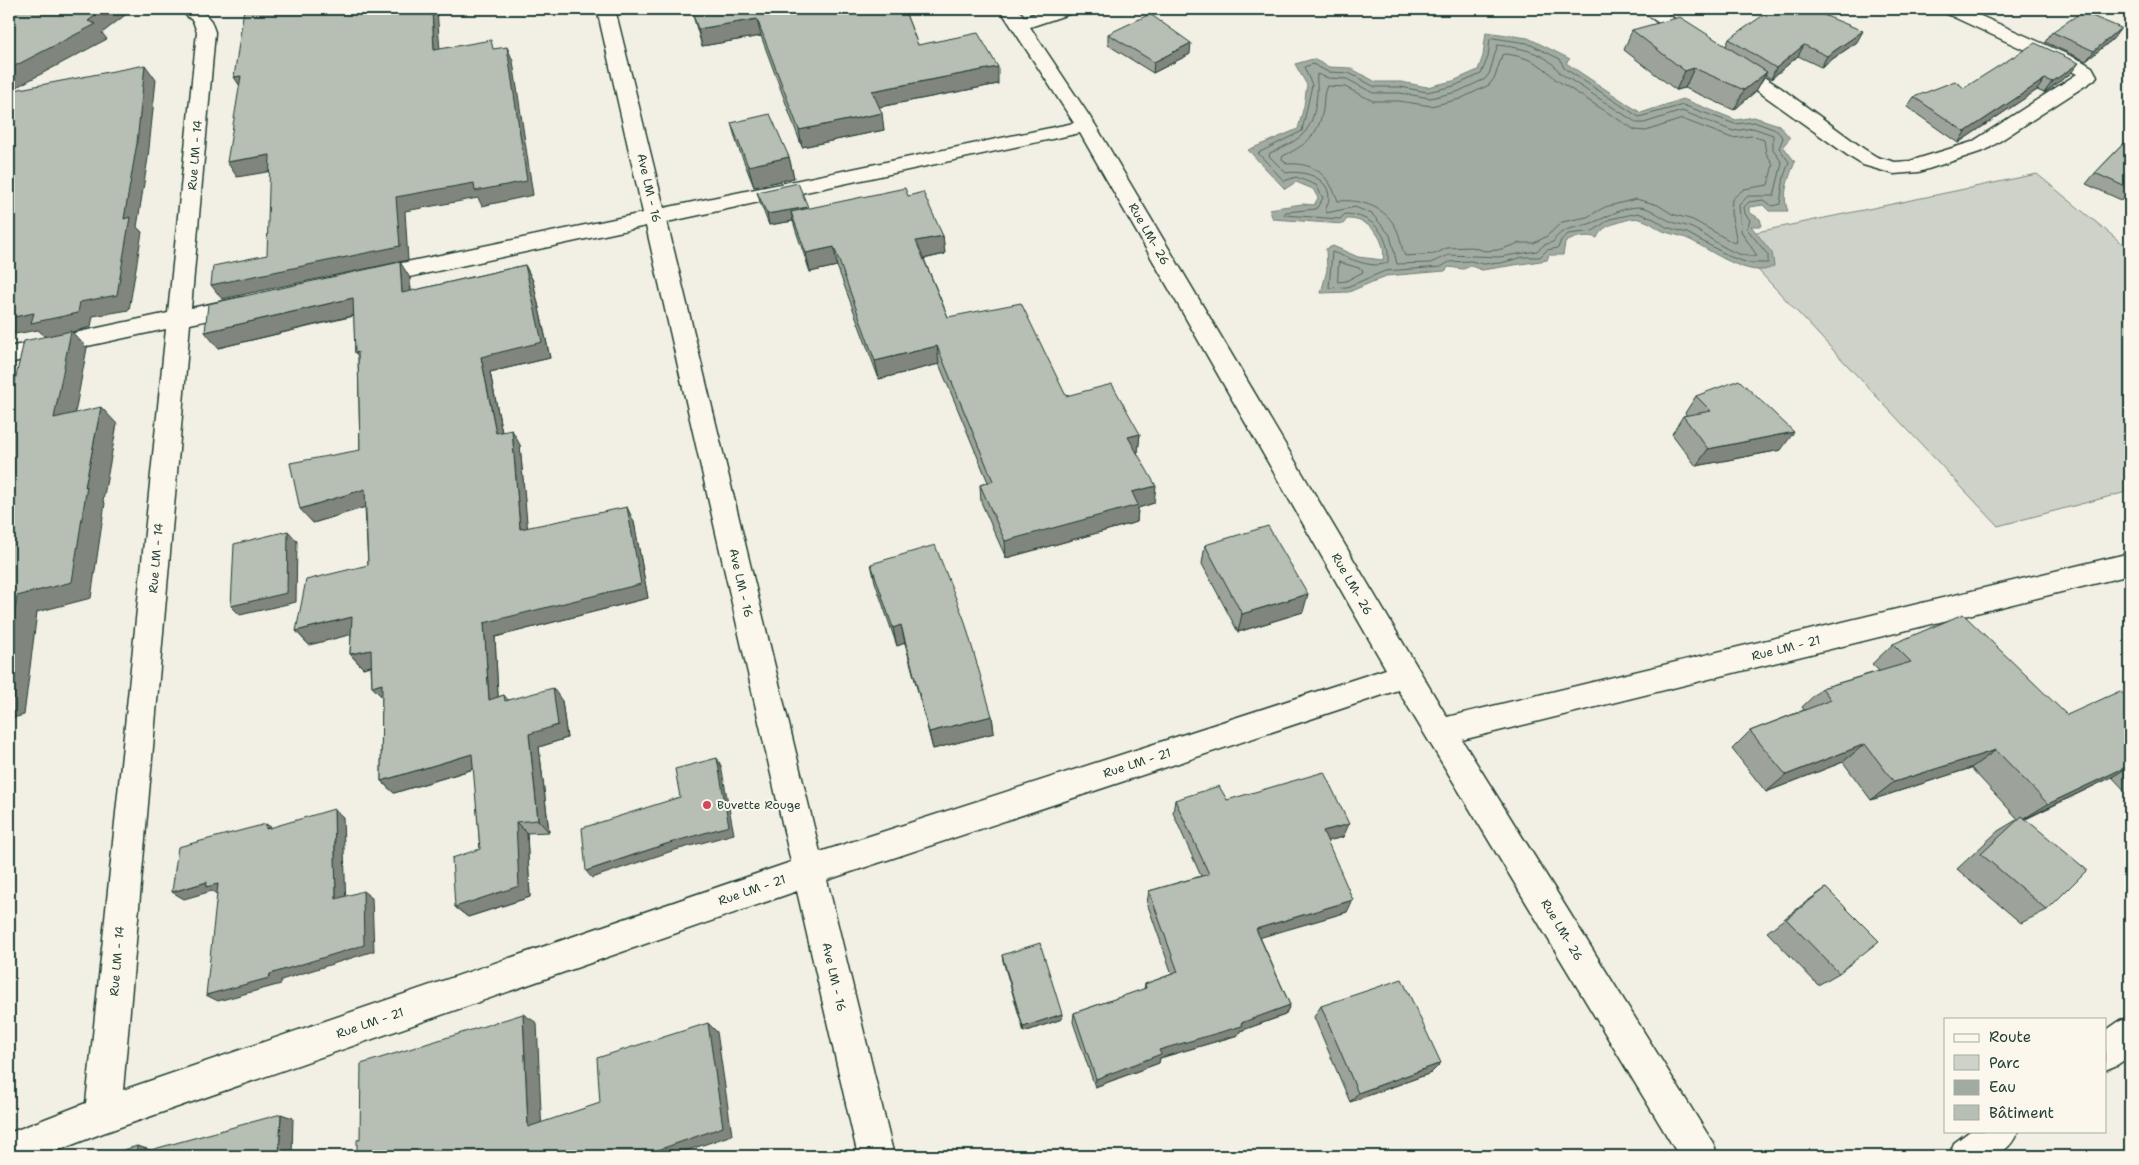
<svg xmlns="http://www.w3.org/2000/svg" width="2139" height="1165" font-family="'Shantell Sans',sans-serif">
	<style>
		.green { fill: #cfd2c8; stroke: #77887e }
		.water { fill: #a2aba1; stroke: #6e7f75 }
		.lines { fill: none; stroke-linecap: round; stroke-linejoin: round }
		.shore { stroke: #536960; stroke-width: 1 }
		.minor-casing { stroke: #1f3d34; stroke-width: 3 }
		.minor { fill: #fbf7ec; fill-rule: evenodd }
		.wall { fill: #9da39a; stroke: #1f3d34 }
		.shaded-wall { fill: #80857d; stroke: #1f3d34 }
		.building { fill: #b7beb3; stroke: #1f3d34 }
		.poi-dot { fill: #d1495b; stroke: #fbf7ec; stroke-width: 2 }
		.labels { text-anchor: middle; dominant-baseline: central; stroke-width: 4; stroke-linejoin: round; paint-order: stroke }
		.street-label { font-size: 12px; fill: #1f3d34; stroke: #fbf7ec }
		.poi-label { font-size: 12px; fill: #1f3d34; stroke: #fbf7ec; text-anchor: start }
	</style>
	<rect width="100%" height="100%" fill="#f2f0e5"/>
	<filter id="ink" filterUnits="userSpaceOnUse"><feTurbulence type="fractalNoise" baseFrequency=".02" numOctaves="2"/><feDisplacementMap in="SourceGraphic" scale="10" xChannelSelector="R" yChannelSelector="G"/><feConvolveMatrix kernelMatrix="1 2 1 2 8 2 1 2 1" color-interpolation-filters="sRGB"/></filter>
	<g filter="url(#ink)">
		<path class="green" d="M2037,174l93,76v241l-132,35 -270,-288z"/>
		<path class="water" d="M1486,32l42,6 42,21 -4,4 75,50 42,-14 53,21 18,-3 25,8 11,13 -7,8 12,16c-6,15 -14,33 -7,49h-19l-6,-6 -14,2v5l11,7 2,7h-11l21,27 2,13c-23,16 -67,-19 -88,-28 -7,-3 -16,-4 -23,-7 -8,-4 -14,-10 -24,-12 -6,-2 -15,2 -22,4 -9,2 -17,7 -20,15 -9,-4 -24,-1 -32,5l-2,12h-14l-2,5 -65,10 -11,-4 -8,3 -14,-2 -4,4 -59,5 -37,16 -28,1 6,-23 -1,-21 7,-3 25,11 25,3c4,-21 -14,-42 -36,-41l-4,5 -70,-5 -4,-10 33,-5 12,1 4,-7 -5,-9 -17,-7 -11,7 -37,-39 50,-21 6,-23 3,-21 -12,-21 18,-5 16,8 21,1 26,14h25l26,5 26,-6 25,-11 5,-14z"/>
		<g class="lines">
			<path class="shore" d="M1493,38l34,5 33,16 4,9 75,49 44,-12 52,19 19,-2 22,8 7,8 -4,10 10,14 -5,14 -4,28 -8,2 -9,-6 -14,2 -5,5 1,7 5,6 -3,9 21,26v8h-20l-17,-6 -44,-24 -21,-6 -12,-8 -16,-6 -28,6 -17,12 -25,3 -7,6 -3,8 -11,2 -7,7h-17l-22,6 -18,1 -12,-3 -22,1 -8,5 -56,4 -38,16 -18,1 3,-36c15,5 42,19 56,10 2,-27 -15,-47 -43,-48l-5,5 -56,-4 2,-3 30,-3 7,-11 -7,-13 -20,-8 -12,4 -26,-28 44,-22 10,-46 -8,-18 9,-3 15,8 21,1 26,14h26l26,5 27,-6 27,-12 7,-17 2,-18z
				M1498,45c23,3 49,7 62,28l77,50h7l38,-12 51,20 20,-3 20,7v14l9,14 -8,33h-26l-9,9 2,26 16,25c-23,3 -46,-19 -65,-28 -7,-3 -15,-4 -22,-7 -10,-4 -20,-14 -31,-14 -19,0 -34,12 -50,17 -16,5 -27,3 -36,18l-9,3 -7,6 -38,6 -50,-2 -19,8 -33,1 -7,-29 -18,-21 -17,-7 -29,6c-1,-6 3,-10 3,-15 0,-21 -26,-28 -43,-25l-17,-17 1,-3c34,-15 43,-21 47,-59 1,-7 -1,-13 0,-20l11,4 19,1 26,14h27l30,5 27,-6 28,-13 4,-5z
				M1505,54c20,2 37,9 50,25l80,51 11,1 36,-12 50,19 20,-2 12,4 2,13 7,11 -5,21 -24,4 -12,10 -1,14 6,29 -3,1 -41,-23 -21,-6 -14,-9 -22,-6 -31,8 -18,10 -25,5 -15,14 -13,7h-14l-22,7 -13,1 -13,-4 -25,1 -12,6 -30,2c-4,-8 -4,-18 -8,-26 -11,-23 -35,-31 -59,-29 -9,-25 -23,-39 -51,-37l-5,-5 1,-3c23,-11 35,-20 40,-46 1,-8 0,-16 4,-24l18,1 28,14h26l32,5 29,-7 29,-14 6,-8 7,-22z
				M1339,262l23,7 1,3 -17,9 -8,1z"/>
			<defs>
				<path id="minor" d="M179,9h22l10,12 4,11 -24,276 52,-11 8,2 3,6 -3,6 -61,13 -67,766 668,-228 -145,-636 -278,60 -8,-3 -3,-5 3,-5 8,-3 275,-57 -46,-204h18l49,199 410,-85 -74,-114h18l6,8 25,-8h26l-3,4 -42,14 66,99 351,591 683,-164v22l-668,165 251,403 5,13h-39l-281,-466 -571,190 67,276h-36l-61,-265 -694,242 -60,23h-34v-23l77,-30 80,-774 -157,34v-16l159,-34 29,-281 -4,-11zM1080,133l306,536 -566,183 -153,-630z
					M1640,9h21l44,33 -2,4h-14z
					M1942,9h23l117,52 10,6 5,9 -3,4 -108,70 -67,22 -25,2 -31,-9 -13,-8 -130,-93 3,-4h14l44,28 83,61 13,8 18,5 15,-1 62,-19 105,-68 -132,-61z
					M2130,1017v39l-13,9 -12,5v-39l13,-9z
					M1970,1131h48c-13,33 -39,25 -69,25l5,-13z"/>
			</defs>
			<use href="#minor" class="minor-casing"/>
			<use href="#minor" class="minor"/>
		</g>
		<path class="wall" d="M691,9h213l14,36 80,39 -119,23 5,23 -82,17 -41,-111 -59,10z
			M1632,30l94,16 3,-7 128,3 -36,25 -23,-11 -27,23 -6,-4 -9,16 -22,19 -49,-22 -9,2 -52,-40z
			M2052,32l61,7 -27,22 -41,-19z
			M1108,34l82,20 -37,19 -45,-28z
			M2071,73l-27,20 -7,-3 -79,53 -51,-36 7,-10 50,-9z
			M731,123l58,34 5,21 -40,9 -17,-43z
			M2130,137v67l-44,-20 9,-11z
			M757,192l51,15 1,2 99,-13 35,40 2,18 -21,5 24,58 118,79 74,38 -2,18h-1l17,51 -16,5 -1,14 -131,36 -25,-56 -1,-17 8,-3 -49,-118 -60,15 -42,-113 -27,6 -14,-41 -3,-10 -24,4 -9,-23z
			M525,265l8,16 17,77 -60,14 12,60 18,13 7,83 107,-6 14,76 -153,39 3,60 6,-2 4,5 54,1 5,37 -28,9 10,85 -22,1 3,64 -62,20 -13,-10 25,-58 -6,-80 -80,24 -13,-12 1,-85 -10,-9 -1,-21 -8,2 -13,-14 1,-20 -42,11 -13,-14 72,-66 -3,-58 -52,16 47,-73 -2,-94 -3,-3 -1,-37 -136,32 192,-70 1,13z
			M1696,396l85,54 -85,16 -24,-32 11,-18h4l-2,-3z
			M1205,545l98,67 -65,20 -36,-68z
			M871,564l121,152 2,17 -61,16 -28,-106 -8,3 -22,-64z
			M1893,644l174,71 63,-15v96l-18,-19 -86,42 21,91 -26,13 -64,-54 41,-38 20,-12 -47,-51 -100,32 -28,-38 -77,30 -34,-43 18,-18 54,-21 -2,-3 20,-19 57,-17 -7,-7z
			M1175,800h52l122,24 -6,13 -16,4 20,71 -87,25 30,68 -5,10 -45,16 -2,4 -78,23 -1,5 -64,24 -22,-65 1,-9 70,-24 1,-5 27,-10 -25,-71 2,-12 52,-15 -28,-63z
			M1826,888l13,85 -21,12 -51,-53 39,-30z
			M1002,955l60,64 -38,13 -21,-71z
			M1321,1006l110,67 -81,29 -36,-85z"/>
		<path class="shaded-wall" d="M104,9h29l-31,24 5,6 -98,52v-22l79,-48z
			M432,9h5l4,55 -7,-14z
			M757,19l4,17 -59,10 -4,-17z
			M2121,28l-8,11 -27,22 8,-10z
			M1863,31l-6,11 -36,25 6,-11z
			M1191,43l-1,11 -37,19 1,-11z
			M1804,45l-6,11 -27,23 5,-11z
			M507,47l6,14 20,134 -51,11 -4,-8 -73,13 3,49 -186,39 -11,-14 185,-88z
			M2079,63l-8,10 -27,20 8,-11z
			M145,65l11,15 -8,78 -11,69 5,5 -13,78 -36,6 -2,11 -19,5 15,16 -16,87 -17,-17 -8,-81 -8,-7 -29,5v-17l71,-16 44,-83z
			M998,67v17l-124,24 -2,-17z
			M1694,68l-9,20 -9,2 9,-19z
			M1767,72l-11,19 -22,19 10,-20z
			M241,76l2,15 -9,-14z
			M2045,79l-8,11 -79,53 7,-11z
			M882,113l2,17 -82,17 -3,-17z
			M270,155l9,15 -42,7 -10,-15z
			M789,157l5,21 -40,9 -6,-21z
			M808,207l3,10 -20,-5 2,9 -24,4 -2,-11z
			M943,236l2,18 -27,6 -2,-19z
			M834,247l3,19 -27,6 -4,-19z
			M400,262l10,16 2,30 -10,-15z
			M525,265l8,16 17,77 -60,14 15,76 -9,-15 -15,-76z
			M353,298l11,15 -146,35 -13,-16z
			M937,346l2,18 -60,15 -4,-18z
			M101,407l16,17 -14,77 2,2 -14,95 -54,14 -13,103 -15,4v-67l8,-56 68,-109z
			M512,430l8,15 9,99 -9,-15z
			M1794,432l-13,18 -85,16 12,-17z
			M1140,434l-2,18 -11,3 1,-18z
			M1156,486l-2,17 -16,5 -1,14 -131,36 -1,-17 127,-49z
			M365,489l11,15 -63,19 -13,-14z
			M627,507l7,15 14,76 -153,39 4,76 -10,-13 -5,-77z
			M288,531l9,10 -1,61 -56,13 -9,-9z
			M1308,594l-5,18 -65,20 4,-18z
			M352,617l13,14 -56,14 -13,-14z
			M901,625l4,18 -8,3 -4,-18z
			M371,650l12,13 -20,5 -13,-14z
			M382,684l3,16 -13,-13z
			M553,688l9,13 5,37 -28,9 10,85 -11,-12 -9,-86z
			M992,716l2,17 -61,16 -4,-17z
			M1865,744l-22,18 -77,30 20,-17z
			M1996,750l-25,18 -100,32 23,-18z
			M472,754l11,12 -89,27 -13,-12z
			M717,758l4,8 13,68 -62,17 -80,27 -6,-7 80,-27z
			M2130,765v1l-18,11 -92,44 28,-17z
			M334,809l9,8 3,89 -10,-7z
			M516,822l11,11 3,64 -62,20 -13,-10z
			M266,824l11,7 -11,-2z
			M1349,824l-6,13 -26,7 6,-13z
			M207,882l11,2v11l-6,-4 -28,8 -12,-7z
			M363,891l9,7 2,53 -93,29v4l-63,17 -12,-6 64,-21z
			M1353,900l-6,12 -95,28 4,-11z
			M9,935l4,2 -4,19z
			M1290,1005l-5,10 -45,16 -2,4 -78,23 -1,5 -64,24 1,-8 63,-29z
			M523,1014l14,9 5,111 -14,-7z
			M1062,1014v5l-38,13 -1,-5z
			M708,1023l9,9 15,103 -61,21h-30z
			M1441,1063l-10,10 -81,29 8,-9z
			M281,1114l12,4 -1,38h-13z
			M137,1146l14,4 -15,4z"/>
		<path class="building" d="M9,9h95l-16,12 8,3 -87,45z
			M244,9h188l2,41 57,-10 2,9 14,-2 20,134 -52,10 -1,-8 -78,14 4,49 -189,39 2,-19 54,-11 3,-100 -43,7 14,-86 -7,1z
			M691,9h213l14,36 60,-12 20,34 -126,24 10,22 -83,17 -42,-111 -59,10z
			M1772,9h37l54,22 -36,25 -23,-11 -28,23 -47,-29z
			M2082,12l39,16 -27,23 -42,-19z
			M1150,14l41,29 -37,19 -46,-28z
			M1680,17l87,55 -23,18 -50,-22 -9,3 -53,-41z
			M2035,43l44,20 -27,19 -7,-3 -80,53 -51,-35 41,-16 9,7z
			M145,65l-8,78 -13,76 6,-2 -13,78 -37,7 -2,11 -47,10 3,-10 -25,5v-227z
			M770,114l19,43 -41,9 -17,-43z
			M2130,137v52l-35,-16z
			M798,183l10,24 -41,7 -10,-22z
			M905,188l3,8 15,-4 20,44 -27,5 32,76 73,-14 45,93 46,-12 28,50 -12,3 28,49 -24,6 6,13 -133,36 -25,-56 13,-4 -56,-135 -62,15 -41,-114 -28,6 -15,-41z
			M400,262l2,31 123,-28 17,77 -61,15 15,76 16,-3 8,99 107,-22 14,77 -157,39 5,77 15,-5 1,6 48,-13 5,37 -29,9 9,86 -22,2 3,64 -64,21 -3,-49 28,-9 -8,-95 -91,27 1,-97 -10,3 -1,-37 -21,4 2,-37 -56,14 10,-51 62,-15 -3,-76 -65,20 -10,-46 70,-13 -2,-98 -3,1 -2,-55 -148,34 3,-28z
			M71,331l-17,87 47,-11 -16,80 2,-1 -15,96 -55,14 -8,56v-249h1l14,-62z
			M1739,380l55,52 -86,17 -25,-33 28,-5 -15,-15z
			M1268,526l40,68 -66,20 -37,-69z
			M288,531l-1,62 -56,13 3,-62z
			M935,545l29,74 28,97 -63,16 -28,-107 -8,3 -22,-64z
			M1963,614l104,101 53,-24 10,9v65l-82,39 -52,-54 -102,32 -29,-38 -79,31 -36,-44 81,-31 -9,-12 89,-26 -18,-18z
			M717,758l12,68 -63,18 -80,27 -4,-43 98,-31 -5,-28z
			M1324,772l25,52 -26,7 30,69 -97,29 34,76 -49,18 1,3 -83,24 2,4 -65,25 -22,-66 72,-25 -1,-4 33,-12 -29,-81 60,-17 -34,-74 44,-14 8,14z
			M334,809l2,90 27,-8 1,54 -94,29 -1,4 -63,17 12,-111 -12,3 1,-5 -35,10 6,-45 88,-23v5z
			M2022,816l65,54 -40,40 -66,-56z
			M1826,888l53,53 -40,32 -53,-54z
			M1040,943l22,71 -39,13 -21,-72z
			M1402,979l39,84 -83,30 -37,-87z
			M523,1014l5,113 72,-24 -3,-45 111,-35 15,104 -82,29h-284v-16l3,-1 1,-75z
			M281,1114l-2,42h-175l33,-10 -1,8z"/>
	</g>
	<circle class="poi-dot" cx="707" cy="805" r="5"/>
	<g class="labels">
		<g class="street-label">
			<text transform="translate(195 155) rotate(-85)">Rue LM - 14</text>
			<text transform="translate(649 188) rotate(77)">Ave LM - 16</text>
			<text transform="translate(1149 234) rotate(60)">Rue LM- 26</text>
			<text transform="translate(156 558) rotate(-85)">Rue LM - 14</text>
			<text transform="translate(741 583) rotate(77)">Ave LM - 16</text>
			<text transform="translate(1352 584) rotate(60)">Rue LM- 26</text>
			<text transform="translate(1786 648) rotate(-14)">Rue LM - 21</text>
			<text transform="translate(1137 763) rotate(-18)">Rue LM - 21</text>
			<text transform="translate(752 890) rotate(-19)">Rue LM - 21</text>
			<text transform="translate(1562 930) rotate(59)">Rue LM- 26</text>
			<text transform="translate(117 961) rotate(-85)">Rue LM - 14</text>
			<text transform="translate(834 977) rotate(77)">Ave LM - 16</text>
			<text transform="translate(370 1023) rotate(-19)">Rue LM - 21</text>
		</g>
		<g class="poi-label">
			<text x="717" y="805">Buvette Rouge</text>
		</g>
	</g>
	<rect width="2139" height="1165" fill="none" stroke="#fbf7ec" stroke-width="30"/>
	<rect x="15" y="15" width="2109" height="1135" fill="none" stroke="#1f3d34" stroke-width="2" filter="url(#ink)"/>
	<rect x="1944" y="1018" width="162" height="115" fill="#fbf7ec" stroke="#a3ada2"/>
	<rect x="1954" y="1034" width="25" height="8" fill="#fbf7ec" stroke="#a3ada2"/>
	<text x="1989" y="1042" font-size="15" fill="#1f3d34">Route</text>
	<rect x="1954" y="1055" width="25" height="15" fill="#cfd2c8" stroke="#a3ada2"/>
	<text x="1989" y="1068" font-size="15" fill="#1f3d34">Parc</text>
	<rect x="1954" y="1080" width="25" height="15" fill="#a2aba1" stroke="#a3ada2"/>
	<text x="1989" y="1092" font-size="15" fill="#1f3d34">Eau</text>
	<rect x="1954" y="1105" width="25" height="15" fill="#b7beb3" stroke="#a3ada2"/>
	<text x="1989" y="1118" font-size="15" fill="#1f3d34">Bâtiment</text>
</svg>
